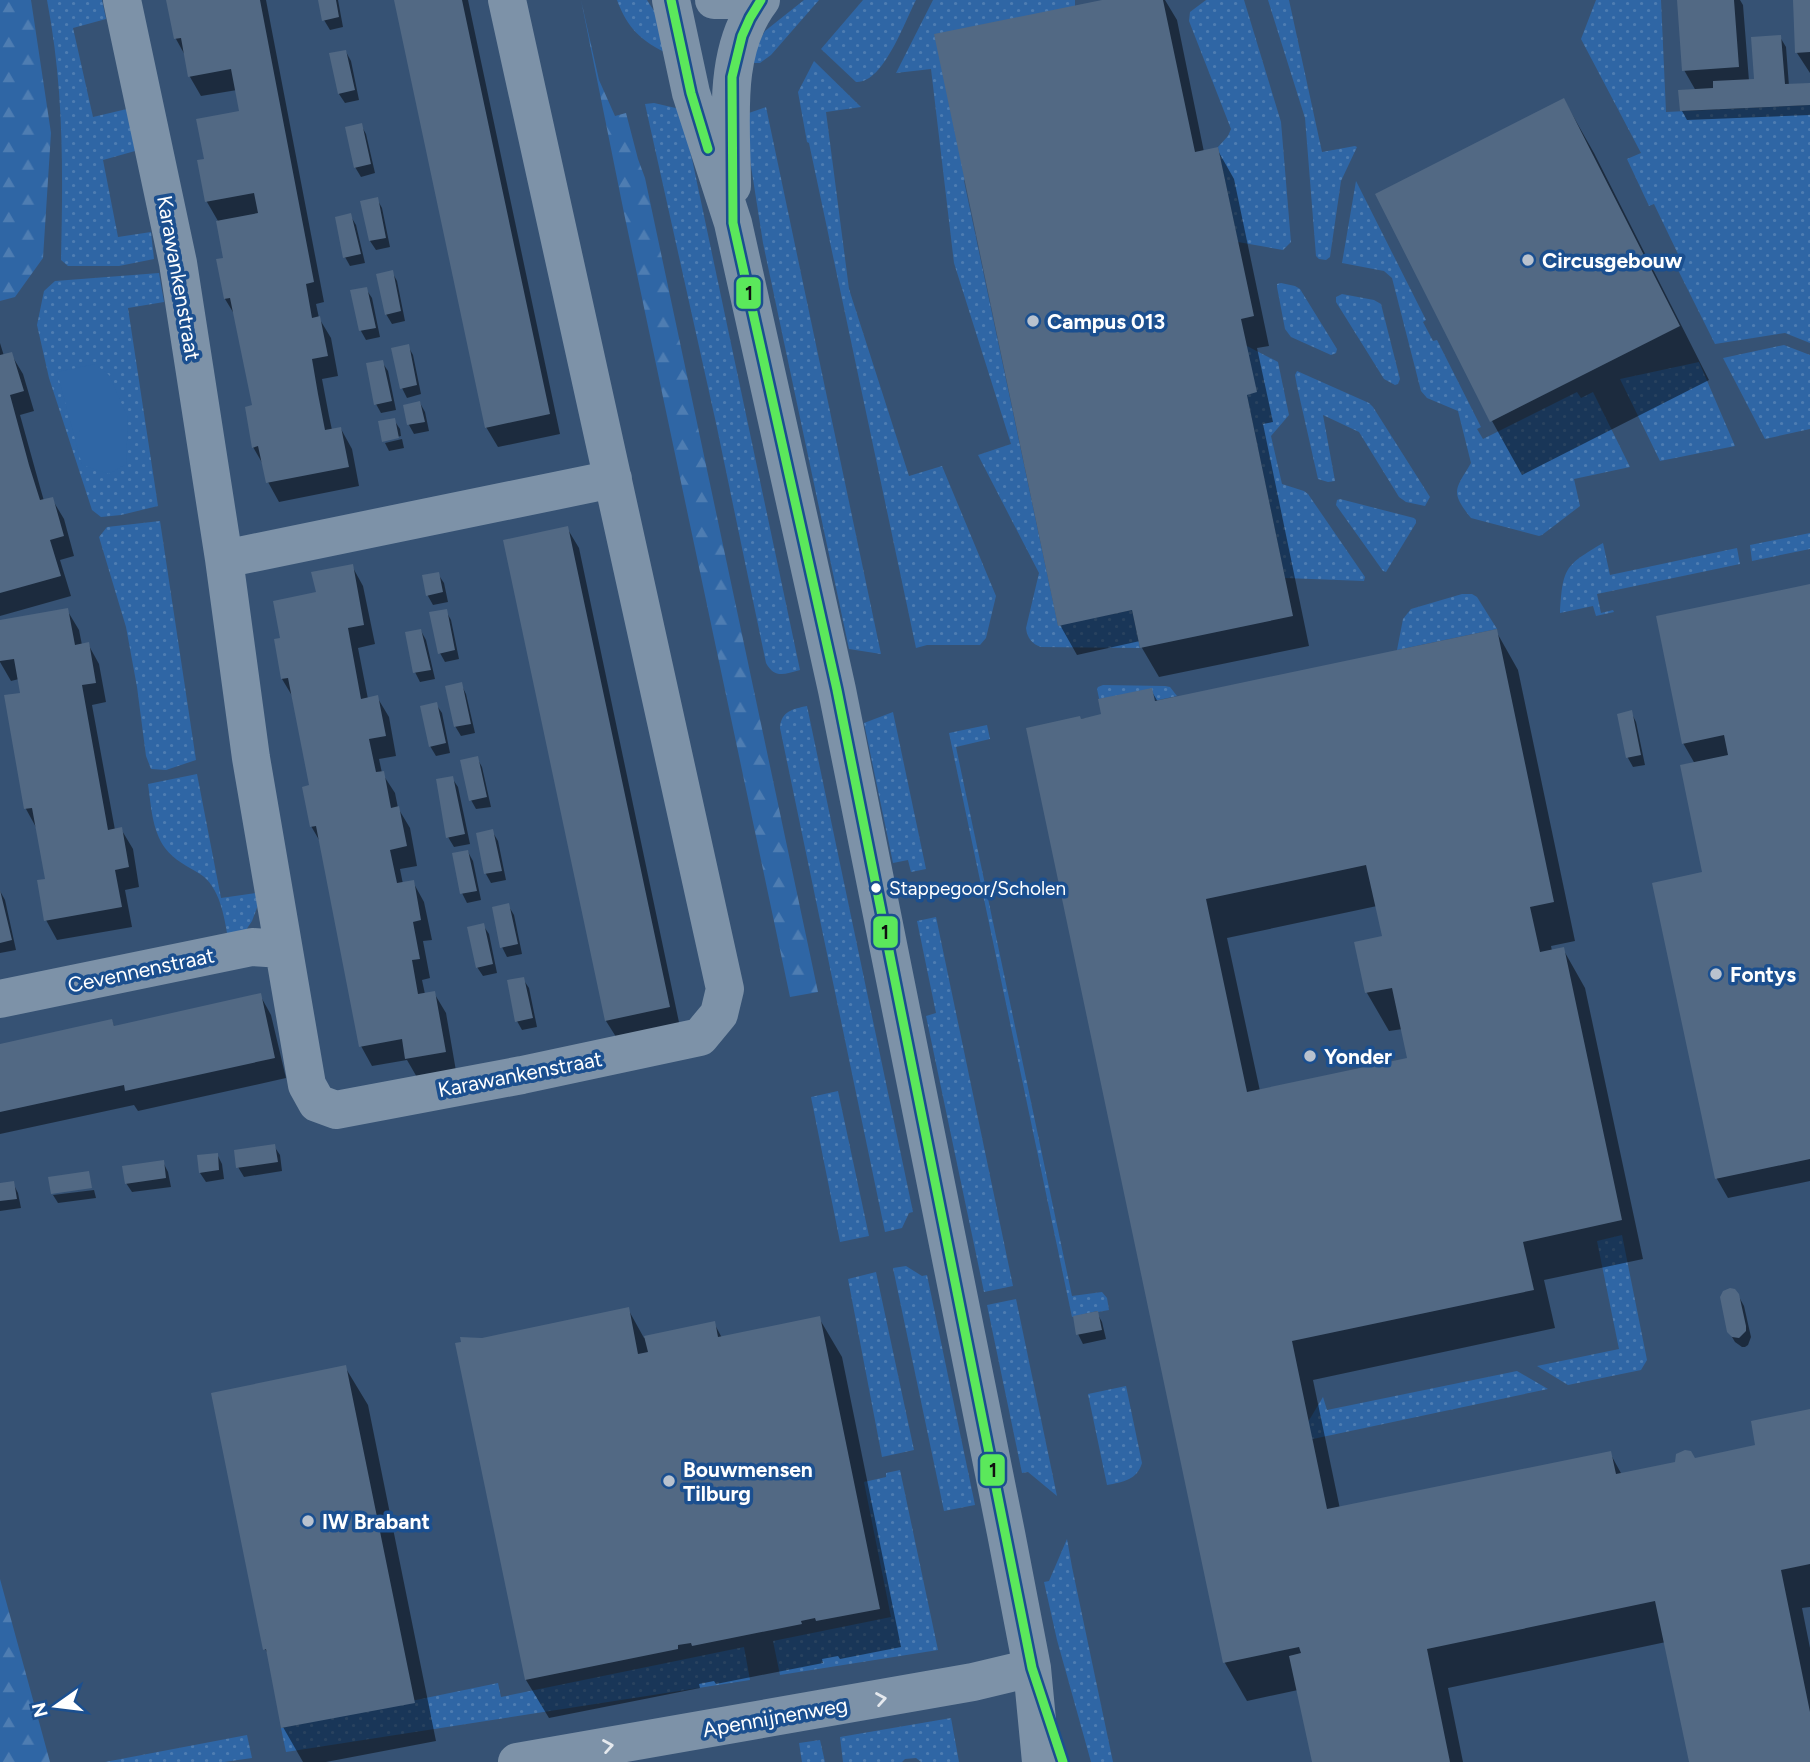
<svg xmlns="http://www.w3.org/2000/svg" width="1810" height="1762" font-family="Figtree,sans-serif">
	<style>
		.grass { fill: url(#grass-dots) }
		.forest { fill: url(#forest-firs) }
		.green { fill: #2f66a5 }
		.shadow { fill: #0007; fill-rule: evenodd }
		.building { fill: #526984; fill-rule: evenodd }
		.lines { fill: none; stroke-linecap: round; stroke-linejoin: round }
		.minor { stroke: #7d92a8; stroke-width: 38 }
		.bus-1-casing { stroke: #1b4f8f; stroke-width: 14 }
		.bus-1 { stroke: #5be85b; stroke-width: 9 }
		.oneway { stroke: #e5e9ee }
		.poi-dot { fill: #b9c2ce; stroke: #1b4f8f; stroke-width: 2.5 }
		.bus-dot { fill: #fff; stroke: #1b4f8f; stroke-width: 2.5 }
		.labels { text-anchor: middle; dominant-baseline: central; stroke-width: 7; stroke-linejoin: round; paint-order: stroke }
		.bus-label { font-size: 19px; fill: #fff; stroke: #1b4f8f; text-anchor: start }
		.poi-label { font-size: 21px; font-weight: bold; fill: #fff; stroke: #1b4f8f; text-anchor: start }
		.street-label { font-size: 21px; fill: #fff; stroke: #1b4f8f }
		.line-badge { stroke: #1b4f8f; stroke-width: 2.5 }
		.pale-badge-label { font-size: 19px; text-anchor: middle; font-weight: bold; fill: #111 }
	</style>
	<defs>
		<pattern id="grass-dots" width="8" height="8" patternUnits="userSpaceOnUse" patternTransform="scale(1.75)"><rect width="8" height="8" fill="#2f66a5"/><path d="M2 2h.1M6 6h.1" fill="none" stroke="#4e7db2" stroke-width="1.8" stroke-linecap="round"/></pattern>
		<pattern id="forest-firs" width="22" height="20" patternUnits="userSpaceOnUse" patternTransform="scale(1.75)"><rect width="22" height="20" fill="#2f66a5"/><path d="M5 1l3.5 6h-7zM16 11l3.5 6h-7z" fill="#4e7db2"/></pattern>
	</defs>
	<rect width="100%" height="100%" fill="#365274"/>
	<path class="grass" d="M47,0h55l4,19 -33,9 20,89 34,-8 8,42 -32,9 15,77 33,-5 3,27 -35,7h-51l-7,-6c2,-90 3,-171 -14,-260z
		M617,0h30l11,17 11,37c-27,-12 -42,-26 -52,-54z
		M804,0h15l-48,55 -11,8h-13l18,-32z
		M863,0h53c-11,21 -33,84 -60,82l-35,-33z
		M933,0h142v6l-111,175 94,444 74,-15 8,38 -99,-1c-9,-3 -14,-9 -15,-19l13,-55 -61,-118 33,-11 -57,-181 -23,-194 -35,4z
		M1206,0h38l37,122 10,120 -8,8 -45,-8 -20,-95 10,-11 3,-7 -42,-108 1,-9z
		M1268,0h21l33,152 33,-6 2,1 -16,34 -11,76 -4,3 -7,-1 -3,-3 -11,-138z
		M1596,0h65l5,112 144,-7v238l-25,-10 -70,11 -43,-86 6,-4 -24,-50 -5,2 -22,-47 14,-6 -60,-114z
		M814,61l47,46 -35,5 23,177 60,187 33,-10 54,130 -10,42 -6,7h-53l-11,3 -107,-505 -2,-1 -9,-50z
		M654,103l26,6 12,50 108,511c-16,4 -25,9 -34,-7l-50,-240 -71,-319z
		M766,107l115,547 -32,-5 -86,-406 -20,-128z
		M1356,181l70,139 -3,2 10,19 4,-1 44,87 -4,2 6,10 94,-47 4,6 12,-6 37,75 -56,12 6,27 -38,29 -3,1 -68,-18c-22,-27 -15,-29 0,-55l-13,-52 -31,-13 -6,-7 -29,-113 -8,-7 -42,-8z
		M159,273l5,29 -36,6 30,198 -37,9 -20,2 -9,-7 -43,-132 -12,-53 7,-34 11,-10z
		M1281,283l14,3 5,3 37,60 -1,4 -5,2 -40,-18 -6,-8 -8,-42v-3z
		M1342,294l32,6 7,4 19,75 -2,5 -3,1 -11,-6 -48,-77v-5z
		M1784,345l26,10v74l-45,10 -42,-81z
		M1247,346l31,16 11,53 -18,21 11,48 22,7 4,3 57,83 -1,4 -79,-3 -46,-221z
		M1699,362l36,84 -75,15 -40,-82z
		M1297,371l72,32 4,4 57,90 -5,9 -19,-4 -7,-5 -40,-65 -36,-17 12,66 -7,1 -10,-3 -21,-93 -2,-11z
		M1340,499l74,19 2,2v3l-30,49 -3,-1 -47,-66 1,-5z
		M160,521l36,239 -30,10 -15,-1 -5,-13 -9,-69 -11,-60 -27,-90 8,-10z
		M1810,533v16l-58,12 -2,-16z
		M1603,543l7,32 127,-27 3,16 -143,30 4,19 12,-3 1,2 -18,4 -3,-10 -33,7c3,-45 4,-47 43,-70z
		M1462,594h10l5,3 20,32 -100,21 6,-31 8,-10z
		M1103,685l62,1 5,1 7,9 -75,16 -5,-23 1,-2z
		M807,706l106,506 -4,1 -7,15 -17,4 -105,-504c1,-17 13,-19 27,-22z
		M893,712l33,157 -15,3 -3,-12 -15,3 -29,-140z
		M987,725l3,14 -34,8 116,549 30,-4 5,6 2,12 -11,2 -1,-1 -25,6 -123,-584z
		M197,774l24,124 35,-5 2,12 -6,16 -8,12 -16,5c-4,-22 -8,-51 -28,-64 -13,-8 -26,-14 -35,-26 -13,-18 -14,-43 -17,-64z
		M936,917l77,369 -29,6 -58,-276 10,-3 -19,-92z
		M838,1091l31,145 -29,6 -29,-145z
		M1622,1235l25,125 -6,10 -73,15 -31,-19 82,-17 -22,-108z
		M906,1266l16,10 5,-1 48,230 -31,6 -51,-243z
		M876,1272l38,178 -32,7 -34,-178z
		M1016,1299l41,197 -29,-24 -6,1 -35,-168z
		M1517,1371l31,18 -240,51 -3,-13 18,-30 4,13z
		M1126,1386l16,77c-5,17 -19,19 -35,22l-19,-91z
		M900,1470l38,180 -158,25 -7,-34 118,-24 -27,-135 22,-5v-4z
		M1067,1539l5,28 41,195h-22l-34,-122 -13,-58 5,-1z
		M744,1647l6,33 -464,72 -5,-24 217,-45 3,14z
		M951,1718l8,44h-38l-5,-4 -11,1 -3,3h-59l-3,-25z
		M247,1735l5,23 -28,4h-119z
		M820,1740l5,22h-23l-3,-19z"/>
	<path class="forest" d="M0,0h31l20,133 -8,125 -28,39 -15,4z
		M581,0l18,80 16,36 11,-3 12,46 7,19 173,814 -28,5 -166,-784z
		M0,1579l50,183h-50z"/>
	<path class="green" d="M95,364l14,11 19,43 -2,46 -17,10 -27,-9 -25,-93z"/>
	<path class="shadow" d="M168,0h98l58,302 -8,2 3,14 12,20 7,38 -16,3 7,37 3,14 9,-1 11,20 7,37 -80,16 -11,-20 -4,-16 -11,-19 1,-40 -18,-90 -11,-18v-39l-7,-39 -11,-19 -8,-40 7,-2 35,-47 -4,-23 -36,6 -11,-19 -4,-20 -10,-18z
		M320,0h18l5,27 -13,3 -6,-10z
		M396,0h72l92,434 -62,13 -12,-20z
		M1110,0h55l12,20 27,132 13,-3 17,30 35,167 -12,2 16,74 -10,2 46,222 -150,31 -17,-29 -2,-7 -63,14 -17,-30z
		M1679,0h61l3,5 6,76h7l24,-44 6,10 3,39 21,-1v30l-123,5 -5,-9 -1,-19 15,-1 -12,-21z
		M1794,0h16v73l-13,-20z
		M346,52l5,9 8,39 -14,3 -6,-9z
		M1564,100l30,53 115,227 -187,95 -30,-54 -115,-226z
		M361,125l5,9 9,39 -14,4 -6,-10z
		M377,199l5,9 8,39 -14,3 -6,-9z
		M350,215l6,10 9,38 -15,3 -5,-9z
		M392,272l5,9 8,40 -13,3 -6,-10z
		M366,289l6,9 8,39 -14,3 -5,-9z
		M0,343l4,13 7,-2 12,20 11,37 -14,4 20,72 4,14 8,-2 12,20 10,37 -14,4 11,36 -71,20z
		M408,346l5,9 8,39 -14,4 -5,-10z
		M382,362l6,9 8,39 -15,3 -5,-9z
		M420,403l5,9 4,19 -15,3 -5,-9z
		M394,420l6,9 1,7 -17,4v2l-4,-19z
		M402,439l2,9 -15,3 -4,-8z
		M567,528l12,20 101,479 -62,13 -12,-19z
		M352,566l11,20 12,58 -17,4 10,51 9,-2 12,20 7,39 -17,3 3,14 13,20 3,15 12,20 7,38 -17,3 3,15 10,-2 11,20 8,38 -9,1 7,37 -8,2 3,14 9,-1 12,20 10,58 -38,8 -11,-19 -35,6 -11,-20 -39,-201 -11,-19v-39l-17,-88 -12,-20v-40l36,-45z
		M438,574l6,9 4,19 -15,3 -5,-9 -4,-19z
		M1810,586v595l-82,17 -11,-19 -63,-295 50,-11 -9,-109 -12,-21z
		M67,610l12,20 3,15 6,-1 11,20 7,38 -14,3 23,125 6,-1 12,20 6,38 -14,3 7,37 -75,13 -11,-20 1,-40 -10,-51 -11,-20 -20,-112 16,-3 -3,-15 -8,2 -11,-19v-41z
		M446,611l5,9 8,39 -14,3 -5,-9z
		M421,631l5,9 9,39 -15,3 -5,-10z
		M1496,631l22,39 57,271 -24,5 1,5 11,-2 22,39 58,271 -99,21 11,48 -242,52 27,129 270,-56 12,22 135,-29 53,-35v196l-8,1 8,40v114h-120l-24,-120 -218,46 15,74h-150l-15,-72 -51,11 -22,-38 -197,-934 75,-14 48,-25 7,12zM1377,906l7,31 -28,6 11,50 22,38 14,-2 7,31 -150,31 -33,-153z
		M461,684l5,10 9,39 -14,3 -6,-10z
		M436,704l6,9 8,40 -14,3 -6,-10z
		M1631,712l5,10 9,43 -12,2 -5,-9 -9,-43z
		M477,758l5,9 9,40 -15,2 -5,-9z
		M452,778l6,9 12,57 -16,3 -6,-10z
		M492,831l6,10 8,39 -15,3 -5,-9 -8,-39z
		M468,852l5,9 8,39 -14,3 -5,-10z
		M0,891l5,9 11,50 -16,3z
		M508,905l6,10 8,39 -15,3 -5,-10z
		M483,925l6,9 8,39 -14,3 -6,-9z
		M523,979l6,9 8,39 -15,3 -5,-9z
		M260,995l11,20 15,63 -148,33 -4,-6 -134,29v-88l112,-25 3,7z
		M274,1146l6,9 2,16 -38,6 -6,-10z
		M217,1154l5,10 2,15 -18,3 -6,-9z
		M163,1162l5,10 3,15 -39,5 -6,-9z
		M13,1183l5,10 3,15 -21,3v-26z
		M94,1190l2,8 -38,5 -5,-8z
		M1738,1295l6,11 7,31 -3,8 -3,2h-3l-7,-5 -6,-10z
		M628,1309l16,29 70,-15 8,15 97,-20 23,39 59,290 -61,12 -2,-3 -16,3 1,4 -107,21 -2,-3 -15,3 1,4 -151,30 -23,-38 -44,-341z
		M1097,1313l5,9 4,17 -23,5 -5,-10z
		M345,1367l23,38 68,336 -110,21h-23l-20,-35 -14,-72 -4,-6z"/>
	<path class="building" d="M166,0h94l54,282 -8,2 6,34 8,-2 8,40 -16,3 6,35 7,36 16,-3 8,40 -83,16 -8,-37 -6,2 -7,-41 7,-2 -22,-107 -6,1 -8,-40 7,-1 -7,-37 42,-8 -4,-20 -49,9 -8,-42 7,-1 -8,-40 43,-8 -8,-42 -43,8 -7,-39 -7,1z
		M318,0h18l3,17 -17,4z
		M394,0h68l88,414 -65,14z
		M1102,0h61l32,152 23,-5 36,169 -13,3 16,73 -10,3 46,221 -153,32 -8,-38 -74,16 -124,-592z
		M1677,0h57l5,67 -57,4z
		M1793,0h17v52l-15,1z
		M1781,35l4,49 25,-1v22l-130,6 -2,-21 35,-2v-7l41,-2 -3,-42z
		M346,50l9,40 -17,4 -9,-41z
		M1564,98l116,228 -190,96 -115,-228z
		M362,123l9,41 -17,4 -9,-41z
		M378,197l8,41 -17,3 -9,-40z
		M351,213l10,41 -18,4 -8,-41z
		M393,270l8,41 -16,4 -9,-41z
		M367,287l9,41 -17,3 -9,-41z
		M409,344l8,41 -17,4 -9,-41z
		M12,352l12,39 -14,4 19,70 11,35 13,-3 11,39 -14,4 11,36 -61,17v-238z
		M383,360l9,41 -18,4 -8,-42z
		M420,401l5,21 -18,3 -4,-20z
		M395,418l4,20 -17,4 -4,-21z
		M568,526l102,481 -65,14 -102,-481z
		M353,564l11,61 -16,3 13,71 17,-4 8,41 -17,3 7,33 8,-1 7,37 8,-2 8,40 -17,4 7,33 17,-3 7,40 -8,2 7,37 -8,1 6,34 17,-3 11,61 -41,7 -3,-20 -43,8 -43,-221 -6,1 -8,-40 7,-2 -21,-107 -7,1 -7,-40 6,-1 -7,-37 43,-9 -5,-20z
		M439,572l4,20 -17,4 -4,-21z
		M1810,584v575l-95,20 -63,-296 50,-11 -22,-107 48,-10 -4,-20 -42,9 -26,-128z
		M68,608l7,37 14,-3 7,41 -14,2 26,145 14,-3 7,40 -14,3 7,37 -78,14 -7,-41 8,-1 -13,-71 -8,1 -20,-114 16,-2 -6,-34 -14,2v-41z
		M447,609l8,41 -17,4 -9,-42z
		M421,629l10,41 -18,3 -8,-41z
		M1497,629l57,273 -24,5 10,45 24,-5 58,273 -99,22 11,48 -242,51 35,168 284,-58 5,23 59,-12 1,-8 9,-4 6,1 4,7 60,-13 -4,-24 59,-12v155l-29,6 29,142v50h-121l-34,-161 -228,48 23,113h-138l-23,-106 12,-3 -2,-6 -76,16 -197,-935 54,-12 1,3 20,-5 -3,-15 54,-11 3,13zM1366,865l16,71 -28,6 11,51 27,-5 15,70 -160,34 -41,-193z
		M462,682l9,42 -17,3 -9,-41z
		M437,702l9,41 -17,4 -9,-41z
		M1632,710l9,45 -15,3 -9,-44z
		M478,756l9,41 -18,4 -9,-41z
		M453,776l12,58 -19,4 -10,-59z
		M493,829l9,42 -18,3 -8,-41z
		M468,850l9,41 -17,3 -8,-41z
		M0,890l12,50 -12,3z
		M509,903l9,41 -18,4 -8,-41z
		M484,923l9,41 -17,4 -9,-41z
		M524,977l9,41 -18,4 -8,-42z
		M261,993l14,65 -150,33 -1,-6 -124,27v-68l112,-25 2,7z
		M275,1144l3,18 -42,6 -2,-18z
		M218,1153l1,17 -20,3 -2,-18z
		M164,1160l2,18 -41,6 -3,-18z
		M89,1171l3,17 -41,6 -3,-17z
		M14,1181l3,18 -17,2v-18z
		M1730,1288l5,1 4,5 7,32v5l-7,7 -7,-1 -5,-5 -7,-35 3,-6z
		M629,1307l9,47 10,-2 -4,-16 71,-15 3,16 102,-21 60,293 -64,12 -1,-3 -14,3 1,3 -110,22 -1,-3 -13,2v4l-153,31 -70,-337 6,-1 -1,-5 22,1z
		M1098,1311l4,19 -26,5 -3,-19z
		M346,1365l69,338 -134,25 -15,-79 -3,1 -52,-257z"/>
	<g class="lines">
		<path class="minor" d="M122,0l56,263 46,296 27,199 56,327 10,18 19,7 186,-35 178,-38 19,-23 6,-25 -218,-989
			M671,0l20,93 42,130 104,467 169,843 26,135 9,94
			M714,0h19
			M732,186c0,-62 -11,-134 29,-186
			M224,559l389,-80
			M0,999l252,-52 31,2
			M517,1762l456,-80 59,-14"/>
		<defs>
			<path id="bus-1" d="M671,0l20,93 17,56
				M761,0l-11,18 -8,18 -10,41 1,146 104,467 195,978 31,94"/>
		</defs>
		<use href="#bus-1" class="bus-1-casing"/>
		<use href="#bus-1" class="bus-1"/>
	</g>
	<defs><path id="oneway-chevron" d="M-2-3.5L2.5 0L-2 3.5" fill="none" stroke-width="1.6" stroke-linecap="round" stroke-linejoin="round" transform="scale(1.75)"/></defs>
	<g class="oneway">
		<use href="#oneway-chevron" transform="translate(881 1699) rotate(-10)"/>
		<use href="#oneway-chevron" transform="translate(608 1746) rotate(-10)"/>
	</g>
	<g class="poi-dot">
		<circle cx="1528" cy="260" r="7"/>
		<circle cx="1033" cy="321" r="7"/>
		<circle cx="1716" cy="974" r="7"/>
		<circle cx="1310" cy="1056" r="7"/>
		<circle cx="669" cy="1481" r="7"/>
		<circle cx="308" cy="1521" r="7"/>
	</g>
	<circle class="bus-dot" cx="876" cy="888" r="6"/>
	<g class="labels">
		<g class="bus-label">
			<text x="889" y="888">Stappegoor/Scholen</text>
		</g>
		<g class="poi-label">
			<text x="1542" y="260">Circusgebouw</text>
			<text x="1047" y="321">Campus 013</text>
			<text x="1730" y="974">Fontys</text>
			<text x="1324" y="1056">Yonder</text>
			<text x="683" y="1469">Bouwmensen<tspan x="683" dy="24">Tilburg</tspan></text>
			<text x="322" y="1521">IW Brabant</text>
		</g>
		<g class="street-label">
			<text transform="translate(179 278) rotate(80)">Karawankenstraat</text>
			<text transform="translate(141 970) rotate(-12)">Cevennenstraat</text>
			<text transform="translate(520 1074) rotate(-11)">Karawankenstraat</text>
			<text transform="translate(775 1717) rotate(-10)">Apennijnenweg</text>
		</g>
	</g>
	<g class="line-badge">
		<rect x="735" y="276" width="27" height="34" rx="7" fill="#5be85b"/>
		<rect x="872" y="915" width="27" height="34" rx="7" fill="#5be85b"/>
		<rect x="979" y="1453" width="27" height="34" rx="7" fill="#5be85b"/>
	</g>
	<g class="pale-badge-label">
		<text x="749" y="300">1</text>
		<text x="885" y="939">1</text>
		<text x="993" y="1477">1</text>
	</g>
	<g transform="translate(56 1706) rotate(256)" stroke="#1b4f8f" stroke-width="5" paint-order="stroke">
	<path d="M0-5L12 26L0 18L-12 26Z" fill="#ffffff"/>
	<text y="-10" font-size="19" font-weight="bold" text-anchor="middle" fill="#ffffff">N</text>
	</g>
</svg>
